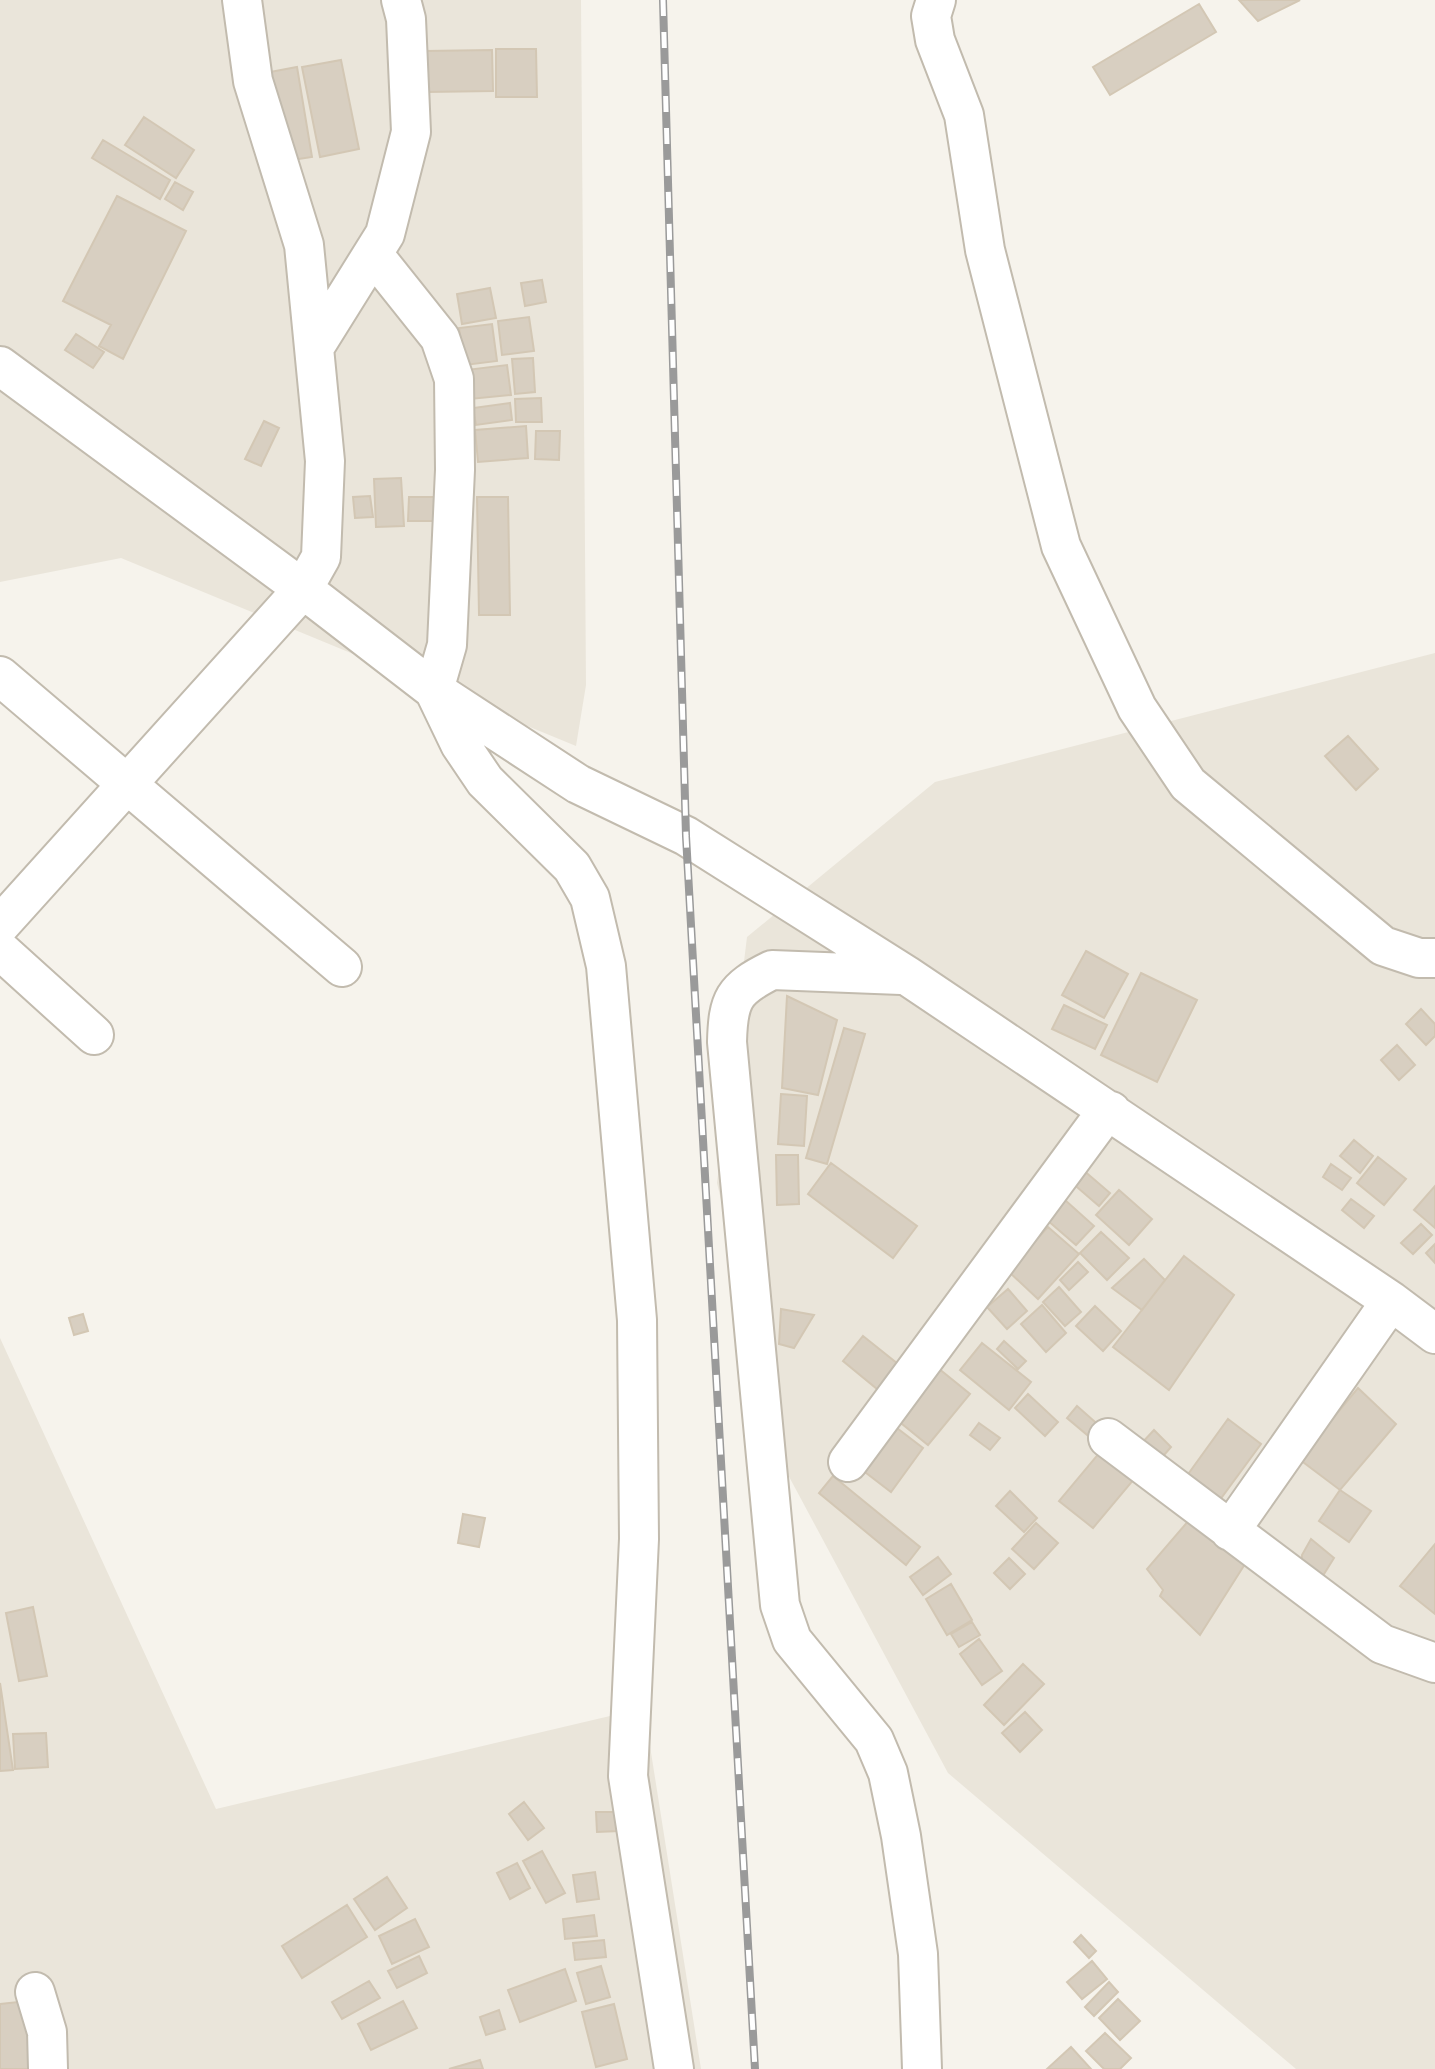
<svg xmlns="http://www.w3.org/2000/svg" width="1435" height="2069" font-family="Cabin,sans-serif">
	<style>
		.residential { fill: #eae5da }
		.building { fill: #d8cfc1; stroke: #d3c7b4; stroke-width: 2 }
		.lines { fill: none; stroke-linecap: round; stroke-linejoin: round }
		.minor-casing { stroke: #c2bbae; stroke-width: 42 }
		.minor { stroke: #fff; stroke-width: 38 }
		.rail-casing { stroke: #9a9a9a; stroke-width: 8 }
		.rail { stroke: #fff; stroke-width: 5; stroke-dasharray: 16; stroke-linecap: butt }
	</style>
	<rect width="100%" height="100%" fill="#f6f3ec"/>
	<path class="residential" d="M0,0h581l5,685 -10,61 -455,-188 -121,24z
		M1435,653v1416h-139l-348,-296 -162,-302 -69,-288 30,-246 188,-155z
		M0,1338l216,471 428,-101 57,361h-701z"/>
	<path class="building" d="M1239,0h61l-42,21z
		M1199,4l17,28 -106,63 -17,-28z
		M496,49h40l1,48h-41z
		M492,50l1,41 -66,1 -1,-41z
		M341,60l18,89 -39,8 -18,-90z
		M297,67l15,90 -27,4 -15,-89z
		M144,117l50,33 -18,28 -51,-33z
		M103,140l67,40 -10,19 -68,-41z
		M175,182l18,10 -10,18 -18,-11z
		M117,196l69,35 -63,128 -24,-13 12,-21 -48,-24z
		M542,280l4,22 -21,4 -4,-23z
		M490,288l6,30 -34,6 -5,-30z
		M529,317l5,34 -32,4 -4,-34z
		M492,324l5,37 -32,4 -6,-37z
		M76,334l28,18 -11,16 -28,-18z
		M533,358l2,34 -20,2 -3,-35z
		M507,365l4,30 -41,4 -4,-29z
		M541,398l1,24h-26l-1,-23z
		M510,403l2,17 -36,5 -3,-17z
		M264,421l15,7 -18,38 -16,-7z
		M526,426l2,32 -50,4 -3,-32z
		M536,431h24l-1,29 -24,-1z
		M401,478l3,48 -28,1 -2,-48z
		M370,496l3,21 -18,1 -2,-21z
		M409,497h27v24h-28z
		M477,497h31l2,118h-31z
		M1348,736l30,33 -22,21 -31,-34z
		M1086,951l42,23 -24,44 -42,-23z
		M1141,973l56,27 -40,82 -56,-27z
		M787,996l50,24 -19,75 -36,-7z
		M1064,1005l43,20 -12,24 -43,-20z
		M1421,1009l14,15v12l-9,9 -20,-21z
		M844,1028l21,6 -38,130 -21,-6z
		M1397,1045l18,20 -16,15 -18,-20z
		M781,1094l26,2 -3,50 -26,-2z
		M1354,1140l19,16 -13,17 -20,-17z
		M776,1155h22l1,49 -22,1z
		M1378,1157l28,22 -22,26 -27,-22z
		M831,1163l86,63 -24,32 -85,-64z
		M1331,1164l20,14 -9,12 -19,-13z
		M1082,1169l28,24 -11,13 -28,-24z
		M1435,1186v42l-21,-18z
		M1119,1190l33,29 -23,26 -33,-30z
		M1351,1199l23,17 -10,12 -22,-18z
		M1065,1200l29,26 -18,19 -29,-25z
		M1421,1224l11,11 -19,19 -12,-11z
		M1048,1227l31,27 -41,45 -30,-28z
		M1101,1232l28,26 -22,22 -27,-27z
		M1435,1244v19l-9,-10z
		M1184,1256l50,39 -65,95 -56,-43z
		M1144,1259l21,21 -23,30 -30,-22z
		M1078,1262l10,10 -19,18 -9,-10z
		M1059,1287l22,25 -16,14 -22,-24z
		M1008,1289l19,22 -20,18 -20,-22z
		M1042,1305l24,28 -20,19 -25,-28z
		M1095,1306l26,25 -18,20 -27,-25z
		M781,1309l33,6 -20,33 -15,-4z
		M83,1314l5,17 -14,4 -5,-17z
		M863,1336l45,36 -20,26 -45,-37z
		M1004,1341l22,20 -8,8 -21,-20z
		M982,1343l49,39 -22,28 -49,-40z
		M938,1368l32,26 -42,51 -32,-26z
		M1358,1388l38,36 -56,66 -41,-31z
		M1028,1394l30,28 -13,14 -30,-28z
		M1077,1406l25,22 -10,11 -25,-21z
		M1228,1419l33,25 -42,57 -33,-24z
		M979,1423l21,15 -10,12 -20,-15z
		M893,1425l30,23 -32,44 -30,-23z
		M1154,1430l17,17 -13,15 -18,-17z
		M1100,1452l35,26 -42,50 -34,-27z
		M833,1476l87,71 -14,18 -87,-72z
		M1340,1490l31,21 -22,31 -30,-21z
		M1010,1491l27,27 -13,14 -28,-26z
		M463,1514l22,4 -6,29 -21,-4z
		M1190,1519l55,45 -45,71 -40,-39 3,-6 -16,-21z
		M1036,1523l22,20 -24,26 -22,-20z
		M1311,1539l23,19 -15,24 -17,-12v-15z
		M1435,1544v70l-35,-28z
		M938,1557l13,17 -28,21 -13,-18z
		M1009,1558l16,16 -15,15 -16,-16z
		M951,1584l21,36 -25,15 -21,-36z
		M33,1607l14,69 -28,5 -13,-68z
		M972,1622l8,13 -21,12 -8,-13z
		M979,1639l23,32 -20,14 -22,-31z
		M1023,1664l21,20 -40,41 -20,-20z
		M0,1683l13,87 -13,1z
		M1025,1712l17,18 -22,22 -18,-19z
		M46,1733l2,34 -33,2 -2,-35z
		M524,1802l20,26 -16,12 -19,-26z
		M596,1812h22l1,19 -22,1z
		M542,1851l23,42 -19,10 -23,-42z
		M517,1863l13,25 -20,11 -13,-26z
		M595,1872l4,27 -22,3 -4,-27z
		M387,1877l20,31 -32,22 -21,-31z
		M347,1905l20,32 -65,41 -20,-32z
		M594,1915l3,21 -32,3 -2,-20z
		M415,1919l14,28 -37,17 -13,-28z
		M1081,1935l15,16 -7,7 -15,-16z
		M604,1940l2,17 -31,3 -2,-17z
		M419,1956l8,17 -30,15 -9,-17z
		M1092,1961l15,18 -25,20 -15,-17z
		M601,1966l9,31 -24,7 -9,-31z
		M565,1969l11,32 -56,21 -12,-32z
		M369,1981l11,17 -38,21 -10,-17z
		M1109,1982l9,10 -24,24 -9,-9z
		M1118,1999l22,22 -20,19 -21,-22z
		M27,2001l8,68h-35v-65z
		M403,2001l14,27 -46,22 -13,-26z
		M614,2004l13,55 -31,8 -14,-55z
		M499,2010l6,19 -19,6 -6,-18z
		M1105,2033l26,25 -11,11h-16l-18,-18z
		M1071,2047l20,22h-44z
		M480,2060l3,9h-34z"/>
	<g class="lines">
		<defs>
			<path id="minor" d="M936,0l-5,16 4,24 29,75 21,135 76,296 76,162 51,76 195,162 36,12h16
				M373,254l67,84 14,41 1,91 -8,175 -13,45 26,54 25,37 87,86 18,31 16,68 31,354 2,219 -11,237 46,293
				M314,348l71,-114 26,-102 -5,-113 -5,-19
				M0,366l303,223 131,101 144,94 108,52 220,139 485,326 44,33
				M0,676l342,291
				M0,925l303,-336 18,-32 4,-96 -21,-216 -51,-164 -11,-81
				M0,950l94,85
				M901,975l-129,-5c-39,19 -44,30 -45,72l53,563 12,35 82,100 14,33 13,63 17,118 4,115
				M1108,1438l274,206 53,19
				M848,1462l250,-339 13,-12
				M1230,1531l161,-230
				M35,1992l12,40 1,37"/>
		</defs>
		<use href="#minor" class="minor-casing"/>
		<use href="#minor" class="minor"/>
		<defs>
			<path id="rail" d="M663,0l23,836 69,1233"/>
		</defs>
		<use href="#rail" class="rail-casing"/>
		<use href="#rail" class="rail"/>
	</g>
</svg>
